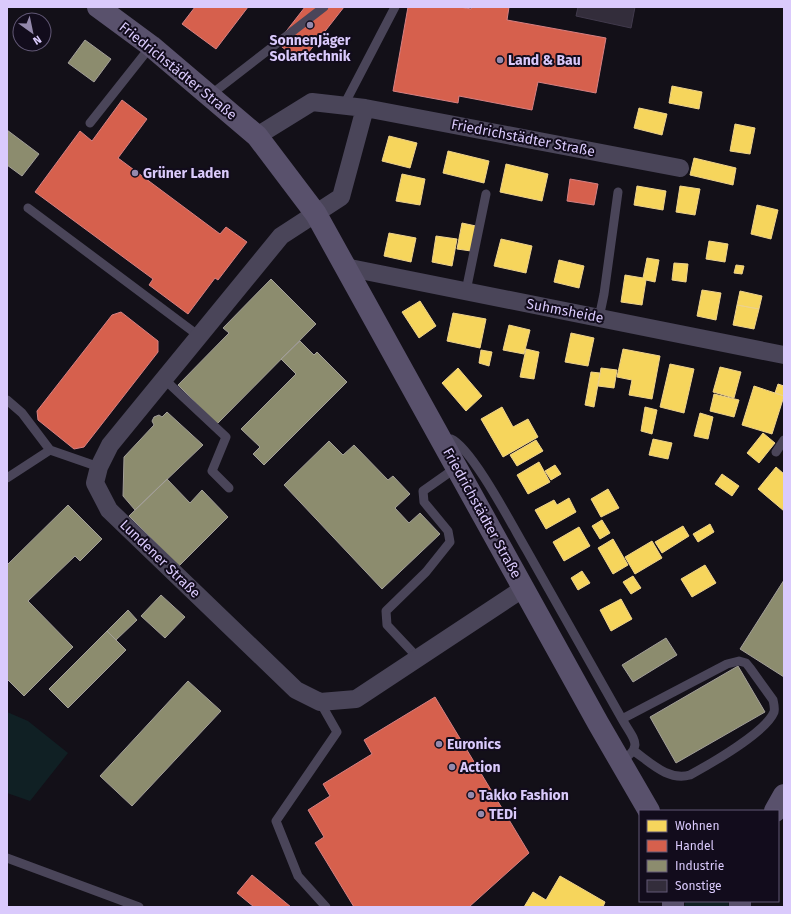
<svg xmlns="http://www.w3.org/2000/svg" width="791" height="914" font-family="'Fira Sans',sans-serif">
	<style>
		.green { fill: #102024 }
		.homes { fill: #f6d55c; stroke: #eed28c }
		.shops { fill: #d6604d; stroke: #d78082 }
		.industry { fill: #8c8c6e; stroke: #a39f99 }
		.building { fill: #332d3b; stroke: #413a4c }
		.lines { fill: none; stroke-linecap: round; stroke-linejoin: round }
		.lane { stroke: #4a4559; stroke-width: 9 }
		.street { stroke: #4a4559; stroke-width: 18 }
		.secondary { stroke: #59516c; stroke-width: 22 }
		.poi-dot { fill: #9489ac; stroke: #120c1c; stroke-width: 1.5 }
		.labels { text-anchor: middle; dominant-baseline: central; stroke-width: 4; stroke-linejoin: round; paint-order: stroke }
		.poi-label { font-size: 14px; font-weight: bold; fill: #dacafc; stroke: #120c1c; text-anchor: start }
		.street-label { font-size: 14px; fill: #dacafc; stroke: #120c1c }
	</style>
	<rect width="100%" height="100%" fill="#131018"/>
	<path class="green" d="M7,712l21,9 40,32 -38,48 -23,-8z
		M686,901h42l1,6h-45z"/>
	<path class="homes" d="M672,86l30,6 -3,17 -30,-6z
		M639,108l28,6 -5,21 -28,-7z
		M735,124l20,4 -5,26 -20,-3z
		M389,136l28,7 -7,25 -28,-7z
		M448,151l41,10 -5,22 -41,-10z
		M694,158l42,10 -3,17 -43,-10z
		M506,164l42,10 -6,27 -42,-9z
		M402,174l23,5 -5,26 -24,-4z
		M637,186l29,5 -3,19 -29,-5z
		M680,186l20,3 -5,26 -19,-3z
		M757,205l21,5 -7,29 -20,-5z
		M462,223l14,3 -5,25 -14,-2z
		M389,233l27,5 -5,24 -27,-6z
		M436,236l21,3 -5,27 -20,-4z
		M501,239l31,7 -6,27 -32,-7z
		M709,241l19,3 -3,18 -19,-3z
		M647,258l12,2 -4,22 -9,-2 -4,25 -21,-3 4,-27 18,3z
		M559,260l25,6 -5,22 -25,-6z
		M674,263l14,1 -2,18 -14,-2z
		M736,265l8,1 -2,8 -8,-1z
		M702,290l19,3 -5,27 -19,-4z
		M740,291l22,5 -3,13 -22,-4z
		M420,301l16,25 -17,12 -17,-26z
		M737,305l22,4 -5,20 -21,-4z
		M453,313l33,6 -6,29 -33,-7z
		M509,325l21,5 -6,24 -21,-4z
		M571,333l23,5 -6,28 -23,-4z
		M526,349l13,3 -5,27 -14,-2z
		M623,349l37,7 -8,43 -23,-4 3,-15 -15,-3z
		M481,350l11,2 -3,14 -10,-3z
		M670,364l24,5 -10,44 -24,-6z
		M720,367l21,5 -7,26 -21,-6z
		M458,368l24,28 -16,15 -24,-28z
		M601,368l16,2 -3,18 -16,-2z
		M591,372l9,1 -6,34 -9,-2z
		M778,384l6,2v10l-9,-3z
		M754,386l30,10 -12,38 -30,-9z
		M714,394l25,6 -5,17 -24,-6z
		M502,407l11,20 15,-8 10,18 -35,20 -22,-38z
		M645,407l12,3 -5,24 -11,-3z
		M700,413l13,4 -5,22 -14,-3z
		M763,433l12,10 -16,20 -12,-10z
		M653,439l19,4 -4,16 -19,-4z
		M536,440l7,11 -26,15 -7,-11z
		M539,462l11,20 -22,12 -11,-19z
		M555,465l6,9 -10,6 -6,-9z
		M776,467l8,7v37l-26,-22z
		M722,474l17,12 -7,10 -17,-12z
		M608,489l11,19 -18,9 -10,-18z
		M569,498l7,14 -30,17 -11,-19 19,-10 3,5z
		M602,520l8,13 -10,6 -8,-13z
		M710,524l4,8 -16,10 -5,-8z
		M683,526l6,10 -27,17 -7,-11z
		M579,527l11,19 -26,15 -11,-19z
		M613,539l15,26 -15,9 -15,-26z
		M652,541l10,17 -27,16 -10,-17z
		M705,565l11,18 -24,14 -11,-18z
		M582,571l8,12 -12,7 -7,-12z
		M633,576l8,12 -10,6 -8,-12z
		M621,599l11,20 -21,12 -11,-21z
		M560,876l45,26 -2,5h-79l9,-15 13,8z"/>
	<path class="shops" d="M195,7h53l-32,42 -34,-25z
		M305,7h39l-43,55 -24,-19z
		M408,7h52l11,2 1,-2h37l-2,13 99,18 -10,55 -58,-11 -6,28 -73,-14 -1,7 -65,-12z
		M122,100l25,19 -29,39 102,76 6,-7 21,15 -29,38 -3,-2 -27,36 -39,-29 4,-6 -118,-87 45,-61 12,10z
		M570,179l28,5 -4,21 -27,-4z
		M121,312l37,29v11l-74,95 -10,2 -36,-29 -1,-9 75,-96z
		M435,697l94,156 -60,54h-115l-39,-64 9,-6 -16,-27 22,-14 -7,-12 49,-30 -8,-14z
		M252,875l39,32h-37l-17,-14z"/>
	<path class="industry" d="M85,40l26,19 -17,23 -26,-19z
		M7,130l32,24 -17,22 -15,-11z
		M271,279l45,45 -99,100 -39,-39 51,-52 -6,-5z
		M300,341l14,14 3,-3 30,30 -83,83 -11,-11 7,-7 -19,-18 55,-55 -15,-15z
		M167,412l36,33 -68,65 -12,-14 1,-39 30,-32 -2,-4 2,-4 5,-2 3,2z
		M329,441l14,14 11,-10 34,35 5,-4 17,18 -15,14 14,15 11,-10 20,21 -58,55 -98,-104z
		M167,479l23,24 12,-13 26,27 -49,49 -50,-50z
		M68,505l34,34 -22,22 -5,-5 -47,45 45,46 -49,49 -17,-17v-114z
		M784,580v97l-44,-28z
		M161,595l24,22 -20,21 -24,-22z
		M128,610l9,10 -21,20 -9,-9z
		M107,631l19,19 -58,58 -19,-19z
		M666,638l11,17 -44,27 -11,-17z
		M738,666l27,46 -89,51 -26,-46z
		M188,681l33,30 -89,95 -32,-30z"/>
	<path class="building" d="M578,7h57l-4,21 -55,-12z"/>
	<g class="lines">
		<path class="lane" d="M209,96l115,-89
			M344,105l51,-98
			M90,123l61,-77
			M28,208l171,128
			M466,291l20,-97
			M599,318l5,-24 14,-102
			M164,379l62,58 -14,34 17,17
			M7,400l15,13 28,37
			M443,442l8,-3c21,9 62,88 75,110 32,57 64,113 96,170 11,20 23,27 -1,42
			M776,452l8,-12
			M7,478l43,-28 49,17
			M418,658l-31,-33 -1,-14 40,-39 24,-30 -2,-11 -24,-29 -1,-11 34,-24
			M320,702l17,30 -61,89 22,55 28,31
			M622,719l105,-55 12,-3 7,2 4,5 23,32c1,5 2,8 1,12 -8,20 -64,52 -84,63 -22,6 -39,-12 -56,-24
			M7,858l132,49"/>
		<path class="street" d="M365,108l315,60
			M257,136l55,-34 53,6 -24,89 -60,39 -171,209 -11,22 -4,16 14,27 187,180 24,12 36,-3 168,-111
			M345,267l439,88"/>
		<path class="secondary" d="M98,7l53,39 106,90 59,78 282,509 51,88
			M775,811l9,-16
			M740,901v6
			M673,907v-6"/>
	</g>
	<g class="poi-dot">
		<circle cx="310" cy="25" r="4"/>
		<circle cx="500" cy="60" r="4"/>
		<circle cx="135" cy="173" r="4"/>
		<circle cx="439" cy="744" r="4"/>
		<circle cx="452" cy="767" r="4"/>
		<circle cx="471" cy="795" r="4"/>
		<circle cx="481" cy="814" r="4"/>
	</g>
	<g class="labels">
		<g class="poi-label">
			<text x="310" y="40" text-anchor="middle">SonnenJäger<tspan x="310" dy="16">Solartechnik</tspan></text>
			<text x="508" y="60">Land &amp; Bau</text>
			<text x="143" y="173">Grüner Laden</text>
			<text x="447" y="744">Euronics</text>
			<text x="460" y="767">Action</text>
			<text x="479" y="795">Takko Fashion</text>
			<text x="489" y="814">TEDi</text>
		</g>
		<g class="street-label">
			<text transform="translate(178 71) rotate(39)">Friedrichstädter Straße</text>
			<text transform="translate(523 138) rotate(11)">Friedrichstädter Straße</text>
			<text transform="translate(565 311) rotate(11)">Suhmsheide</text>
			<text transform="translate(482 513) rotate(61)">Friedrichstädter Straße</text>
			<text transform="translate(160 559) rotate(44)">Lundener Straße</text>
		</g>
	</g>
	<rect width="791" height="914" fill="none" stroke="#dacafc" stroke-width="16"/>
	<rect x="639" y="810" width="140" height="92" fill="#120c1c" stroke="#625876"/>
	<rect x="647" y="820" width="20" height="12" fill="#f6d55c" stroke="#625876"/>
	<text x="675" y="830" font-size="12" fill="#dacafc">Wohnen</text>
	<rect x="647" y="840" width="20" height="12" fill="#d6604d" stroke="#625876"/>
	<text x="675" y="850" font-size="12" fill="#dacafc">Handel</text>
	<rect x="647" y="860" width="20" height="12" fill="#8c8c6e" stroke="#625876"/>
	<text x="675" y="870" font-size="12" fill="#dacafc">Industrie</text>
	<rect x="647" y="880" width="20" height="12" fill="#332d3b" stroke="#625876"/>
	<text x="675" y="890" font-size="12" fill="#dacafc">Sonstige</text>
	<g transform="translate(32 32) rotate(147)"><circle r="19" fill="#120c1c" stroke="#625876"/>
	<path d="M0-3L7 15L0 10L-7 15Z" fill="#9489ac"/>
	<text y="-6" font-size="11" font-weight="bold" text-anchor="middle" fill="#dacafc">N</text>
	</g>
</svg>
